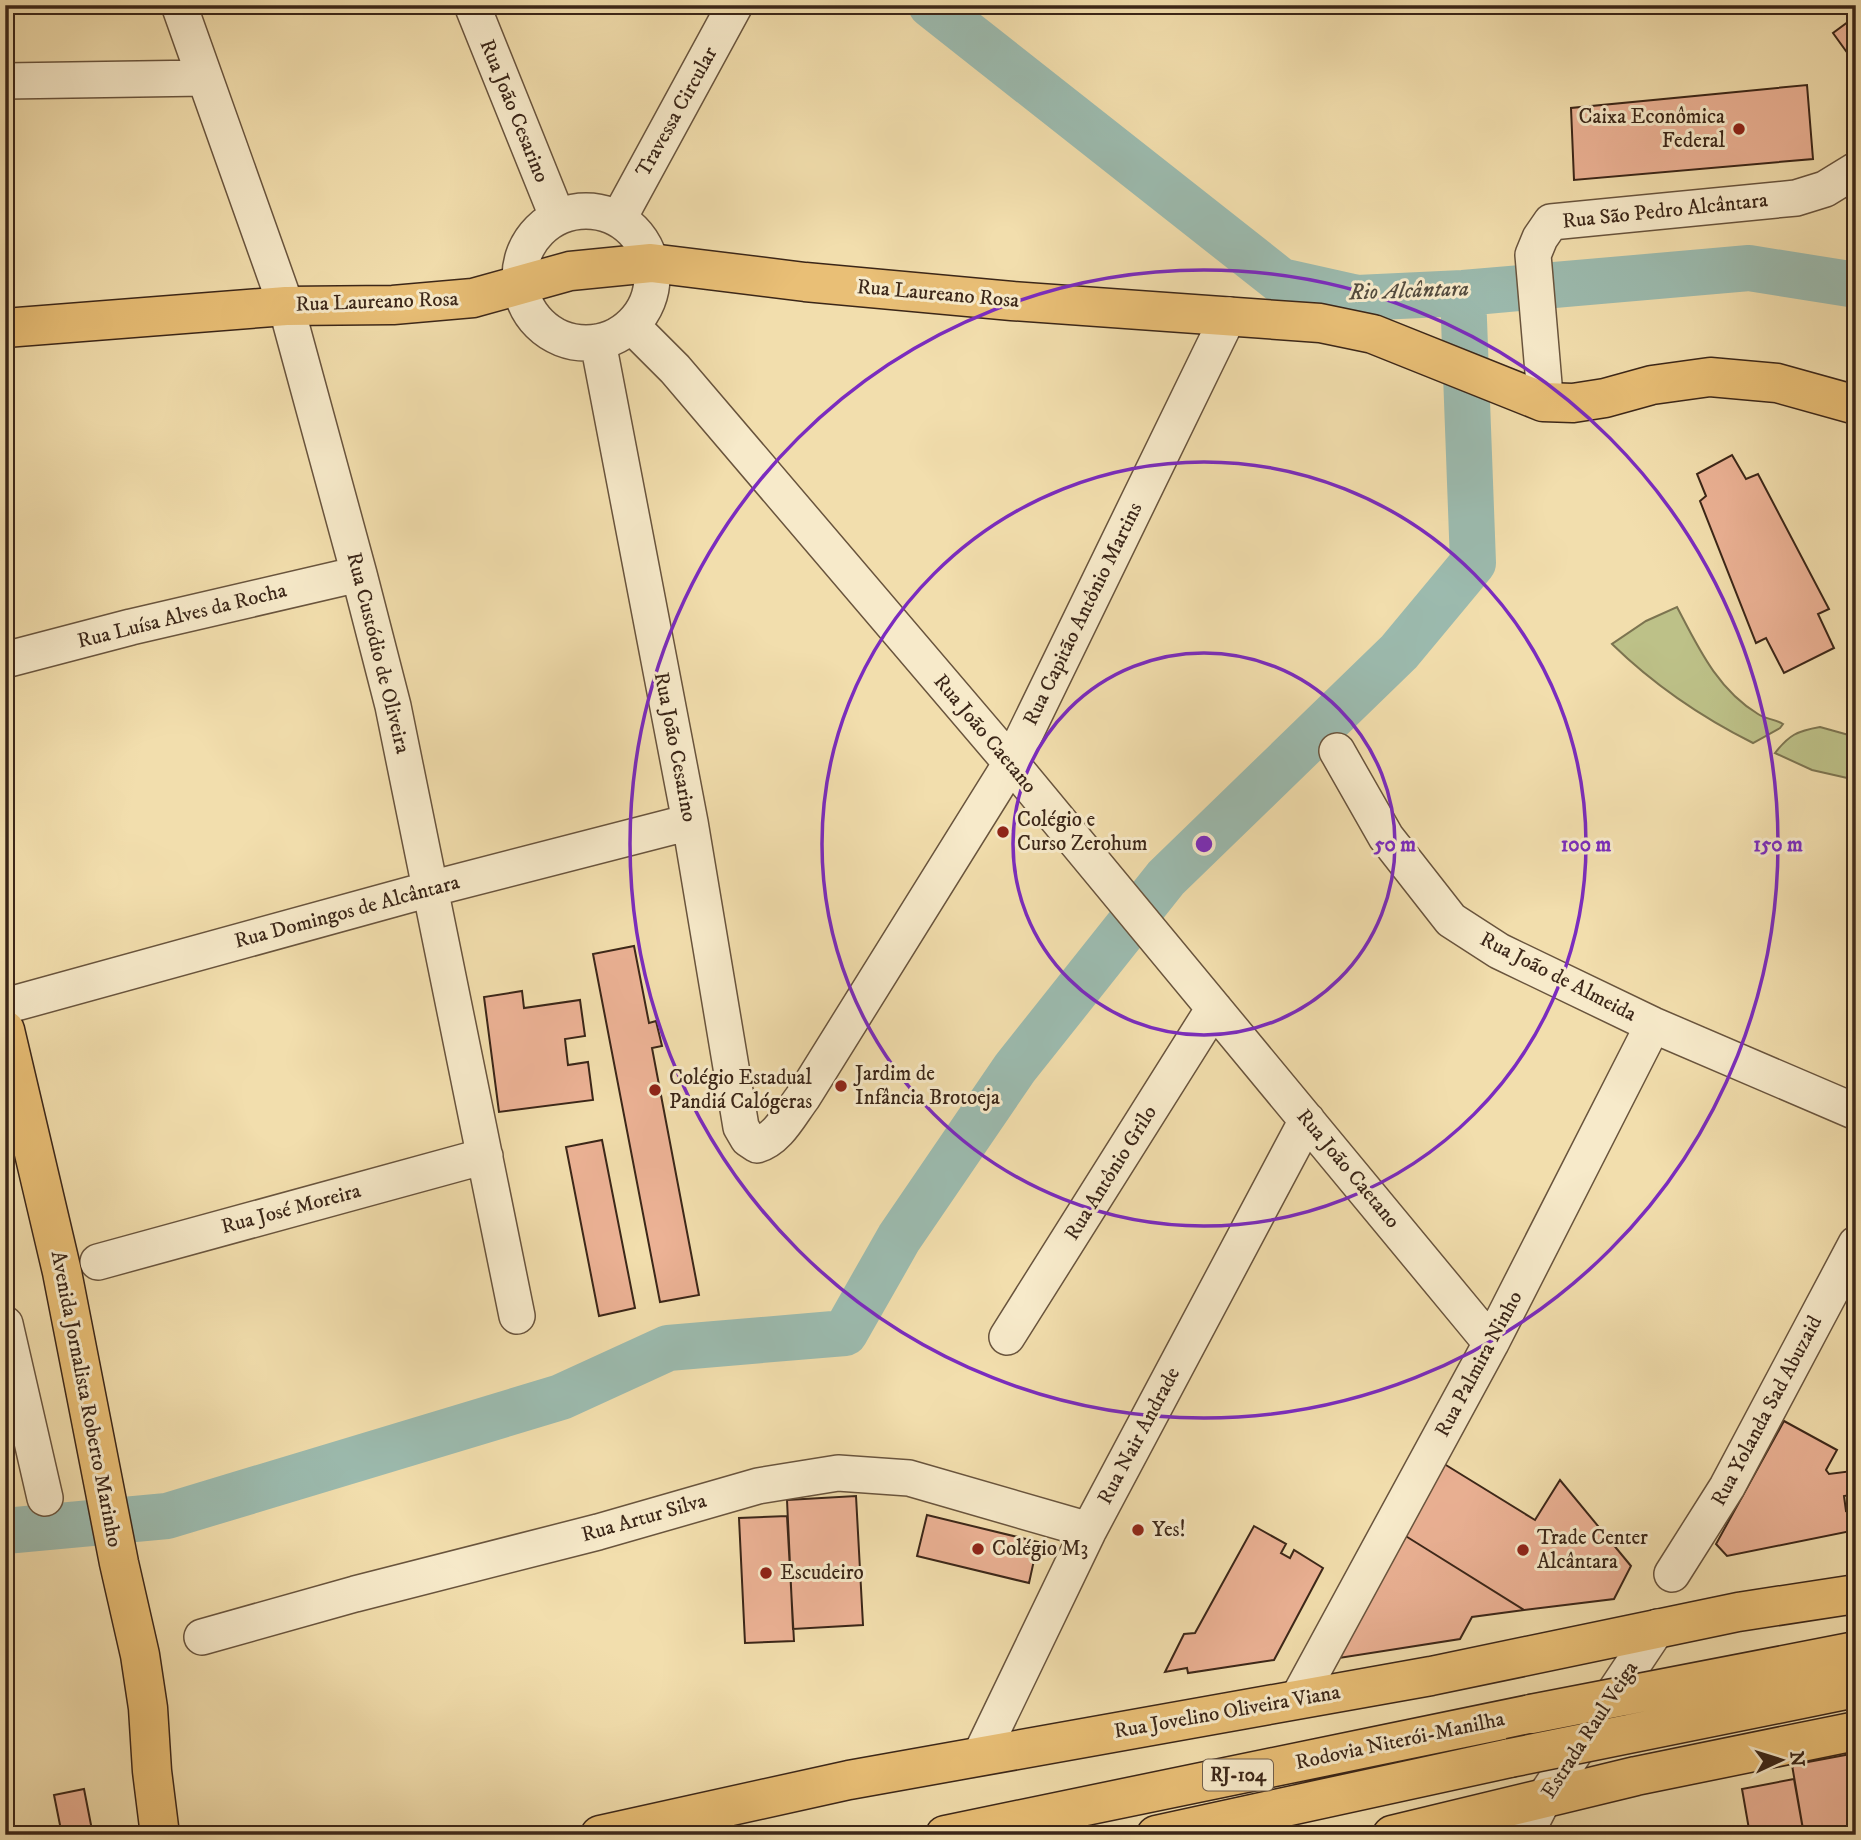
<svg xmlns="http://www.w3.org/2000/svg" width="1861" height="1840" font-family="'IM FELL DW Pica',serif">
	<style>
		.green { fill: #bdc188; stroke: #7c7450; stroke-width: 2 }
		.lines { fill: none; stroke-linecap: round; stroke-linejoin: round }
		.river { stroke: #9cbbaf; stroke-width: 46 }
		.building { fill: #ecb295; stroke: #3b2618; stroke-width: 2 }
		.minor-casing { stroke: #69543d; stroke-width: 38 }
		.major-casing { stroke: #3b2618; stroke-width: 41 }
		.highway-casing { stroke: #3b2618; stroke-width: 41 }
		.minor { stroke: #f7eaca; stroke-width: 35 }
		.major { stroke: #e9bf76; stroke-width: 38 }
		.highway { stroke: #e9bf76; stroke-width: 38 }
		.highway-bridge-casing { stroke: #3b2618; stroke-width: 41; stroke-linecap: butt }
		.highway-bridge { stroke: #e9bf76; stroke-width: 38 }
		.ring { fill: none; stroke: #7b2cbf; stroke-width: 3.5 }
		.poi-dot { fill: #8f2418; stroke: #f7eaca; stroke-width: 2.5 }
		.labels { text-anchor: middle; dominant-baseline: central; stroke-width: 6; stroke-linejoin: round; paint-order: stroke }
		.shield { fill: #f7eaca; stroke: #73614d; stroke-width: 2 }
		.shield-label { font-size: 19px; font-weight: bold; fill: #3b2618 }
		.street-label { font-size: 21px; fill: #3b2618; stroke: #f7eaca }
		.poi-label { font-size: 21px; fill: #3b2618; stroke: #f7eaca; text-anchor: start }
		.water-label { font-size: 23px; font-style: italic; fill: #534b3e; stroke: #f7eaca }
		.centre { fill: #7b2cbf; stroke: #f7eaca; stroke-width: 3.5 }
		.ring-label { font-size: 21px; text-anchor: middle; font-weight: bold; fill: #7b2cbf; stroke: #f7eaca; stroke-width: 6; stroke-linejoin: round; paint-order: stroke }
	</style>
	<rect width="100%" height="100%" fill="#f2dead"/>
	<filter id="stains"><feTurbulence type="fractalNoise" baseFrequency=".00286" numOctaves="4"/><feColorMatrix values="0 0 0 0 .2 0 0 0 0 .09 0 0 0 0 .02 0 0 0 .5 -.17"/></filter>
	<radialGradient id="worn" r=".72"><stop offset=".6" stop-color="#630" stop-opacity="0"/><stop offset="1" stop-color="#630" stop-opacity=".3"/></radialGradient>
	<path class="green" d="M1677,607c21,40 40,82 81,107 7,5 17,5 25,10l-3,4 -27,15c-52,-26 -100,-59 -141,-99l34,-23z
		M1820,727l36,10v43l-44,-10 -37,-17c14,-18 22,-22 45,-26z"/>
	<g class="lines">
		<path class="river" d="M931,5l350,276 76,17 106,-5 286,-25 107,17
			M5,1531l162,-15 394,-119 107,-49 177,-15 54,-95 116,-170 151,-190 233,-226 74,-89 -10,-270"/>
	</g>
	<path class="building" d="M1856,16v49l-23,-32z
		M1807,85l6,74 -239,21 -3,-72z
		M1732,455l14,24 12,-5 71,135 -11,5 16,34 -50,25 -18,-35 -10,5 -56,-142 6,-5 -9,-22z
		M634,946l15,77 7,-2 6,25 -10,2 47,247 -39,7 -67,-348z
		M522,991l2,17 56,-8 5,36 -20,3 3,26 20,-3 5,38 -94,12 -15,-115z
		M602,1140l33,168 -36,8 -33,-169z
		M1784,1421l53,29 -11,20 3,4 23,-3 4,23 -12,2 2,15 10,-2v21l-129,26 -11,-12z
		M1441,1462l94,58 25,-40 71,86 -17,33 -90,11 -120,-75z
		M856,1496l7,129 -70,4 -6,-129z
		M927,1515l111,27 -9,41 -112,-27z
		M787,1516l7,125 -49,2 -6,-125z
		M1254,1526l32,18 -5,9 9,5 4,-8 29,18 -49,92 -86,13 -1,-5 -22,4 19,-38 11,-1z
		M1404,1535l120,75 -52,7 -12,22 -121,19z
		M1856,1753v82h-52l-12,-70z
		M1794,1779l10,56h-54l-8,-46z
		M84,1789l9,46h-31l-8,-40z"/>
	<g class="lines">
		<defs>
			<path id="minor" d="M179,5l107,301 73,268 34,132 124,610
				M472,5l85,211
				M5,81l200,-3
				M520 277a66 66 0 1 1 132 0a66 66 0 1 1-132 0Z
				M619,218l116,-213
				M632,326l43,43 336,394 480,580
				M598,342l92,480 51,305 7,12 9,6c21,-6 33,-31 46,-48l208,-334 218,-448
				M1544,384l-11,-129 7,-17 11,-16 245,-24 29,-9 31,-19
				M5,660l126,-33 228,-53
				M1337,751l49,86 65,83 48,31 154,74 203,87
				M5,1006l425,-117 260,-67
				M98,1262l387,-106
				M5,1324l40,174
				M1007,1337l207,-329
				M1672,1574l55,-87 129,-243
				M202,1637l153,-43 243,-62 160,-46 80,-13 71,5 180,52
				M1297,1700l194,-357 162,-318
				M980,1756l109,-226 218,-410
				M1525,1835l19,-37 114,-171"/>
			<path id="major" d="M5,328l281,-22 107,-1 80,-7 97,-27 81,-8 154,19 207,19 308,22 53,11 170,68 30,1 32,-5 47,-13 58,-8 67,6 79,22
				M5,1030l57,242 57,291 21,92 8,53 4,63 8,64
				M600,1835l249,-55 582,-104 307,-64 118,-18
				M1392,1835l244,-59 220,-45"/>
			<path id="highway" d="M945,1835l586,-121
				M1156,1835l354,-77"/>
		</defs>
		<use href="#minor" class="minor-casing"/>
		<use href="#major" class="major-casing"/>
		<use href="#highway" class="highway-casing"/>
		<use href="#minor" class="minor"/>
		<use href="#major" class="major"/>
		<use href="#highway" class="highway"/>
		<defs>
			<path id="highway-bridge" d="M1531,1714l325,-63
				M1510,1758l346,-70"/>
		</defs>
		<use href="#highway-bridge" class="highway-bridge-casing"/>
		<use href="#highway-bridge" class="highway-bridge"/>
	</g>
	<g class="ring">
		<circle cx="1204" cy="844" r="191"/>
		<circle cx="1204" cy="844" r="382"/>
		<circle cx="1204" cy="844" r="574"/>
	</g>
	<g class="poi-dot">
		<circle cx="1739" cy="129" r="7"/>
		<circle cx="1003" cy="832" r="7"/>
		<circle cx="841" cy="1086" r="7"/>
		<circle cx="655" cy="1090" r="7"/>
		<circle cx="1138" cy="1530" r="7"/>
		<circle cx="978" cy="1549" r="7"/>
		<circle cx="1523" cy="1550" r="7"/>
		<circle cx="766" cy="1573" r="7"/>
	</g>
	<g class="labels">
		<rect class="shield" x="1203" y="1759.5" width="70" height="31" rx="5"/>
		<g class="shield-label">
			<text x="1238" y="1775">RJ-104</text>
		</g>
		<g class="street-label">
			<text transform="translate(514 111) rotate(68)">Rua João Cesarino</text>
			<text transform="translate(677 112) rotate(-61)">Travessa Circular</text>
			<text transform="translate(1665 211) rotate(-6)">Rua São Pedro Alcântara</text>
			<text transform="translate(938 294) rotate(5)">Rua Laureano Rosa</text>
			<text transform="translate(377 302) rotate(-2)">Rua Laureano Rosa</text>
			<text transform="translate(1083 614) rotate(-64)">Rua Capitão Antônio Martins</text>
			<text transform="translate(182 616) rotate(-14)">Rua Luísa Alves da Rocha</text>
			<text transform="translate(378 653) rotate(76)">Rua Custódio de Oliveira</text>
			<text transform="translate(985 734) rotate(50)">Rua João Caetano</text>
			<text transform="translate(675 747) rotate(79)">Rua João Cesarino</text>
			<text transform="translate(347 912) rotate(-15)">Rua Domingos de Alcântara</text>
			<text transform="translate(1558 977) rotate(27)">Rua João de Almeida</text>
			<text transform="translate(1348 1169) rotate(50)">Rua João Caetano</text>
			<text transform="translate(1111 1173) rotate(-58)">Rua Antônio Grilo</text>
			<text transform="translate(291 1209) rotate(-15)">Rua José Moreira</text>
			<text transform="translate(1479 1364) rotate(-62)">Rua Palmira Ninho</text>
			<text transform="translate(86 1399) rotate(79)">Avenida Jornalista Roberto Marinho</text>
			<text transform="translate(1767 1411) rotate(-62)">Rua Yolanda Sad Abuzaid</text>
			<text transform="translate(1139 1436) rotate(-62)">Rua Nair Andrade</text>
			<text transform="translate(644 1518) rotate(-16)">Rua Artur Silva</text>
			<text transform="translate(1227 1712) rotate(-10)">Rua Jovelino Oliveira Viana</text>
			<text transform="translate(1590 1730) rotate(-57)">Estrada Raul Veiga</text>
			<text transform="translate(1400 1741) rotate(-12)">Rodovia Niterói-Manilha</text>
		</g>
		<g class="poi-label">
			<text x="1725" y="117" text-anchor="end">Caixa Econômica<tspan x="1725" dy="24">Federal</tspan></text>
			<text x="1017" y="820">Colégio e<tspan x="1017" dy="24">Curso Zerohum</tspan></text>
			<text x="855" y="1074">Jardim de<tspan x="855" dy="24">Infância Brotoeja</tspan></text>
			<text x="669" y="1078">Colégio Estadual<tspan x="669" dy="24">Pandiá Calógeras</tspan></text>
			<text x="1152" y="1530">Yes!</text>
			<text x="1537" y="1538">Trade Center<tspan x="1537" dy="24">Alcântara</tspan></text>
			<text x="992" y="1549">Colégio M3</text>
			<text x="780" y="1573">Escudeiro</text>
		</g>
		<g class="water-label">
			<text transform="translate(1409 291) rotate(-2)">Rio Alcântara</text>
		</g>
	</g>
	<circle cx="1204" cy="844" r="10" class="centre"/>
	<g class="ring-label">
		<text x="1395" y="851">50 m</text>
		<text x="1586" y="851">100 m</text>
		<text x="1778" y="851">150 m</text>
	</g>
	<rect width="1861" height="1840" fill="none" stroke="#f2dead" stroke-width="28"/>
	<rect x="7" y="7" width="1847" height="1826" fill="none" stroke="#3b2618" stroke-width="3.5"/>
	<rect x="14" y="14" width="1833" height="1812" fill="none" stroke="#3b2618" stroke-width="2"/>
	<g transform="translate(1781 1760) rotate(86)" stroke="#f7eaca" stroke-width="5" paint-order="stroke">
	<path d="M0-5L12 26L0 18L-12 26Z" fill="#3b2618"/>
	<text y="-10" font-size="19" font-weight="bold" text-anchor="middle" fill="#3b2618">N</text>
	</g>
	<rect width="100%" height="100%" filter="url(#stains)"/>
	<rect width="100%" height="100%" fill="url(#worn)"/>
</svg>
